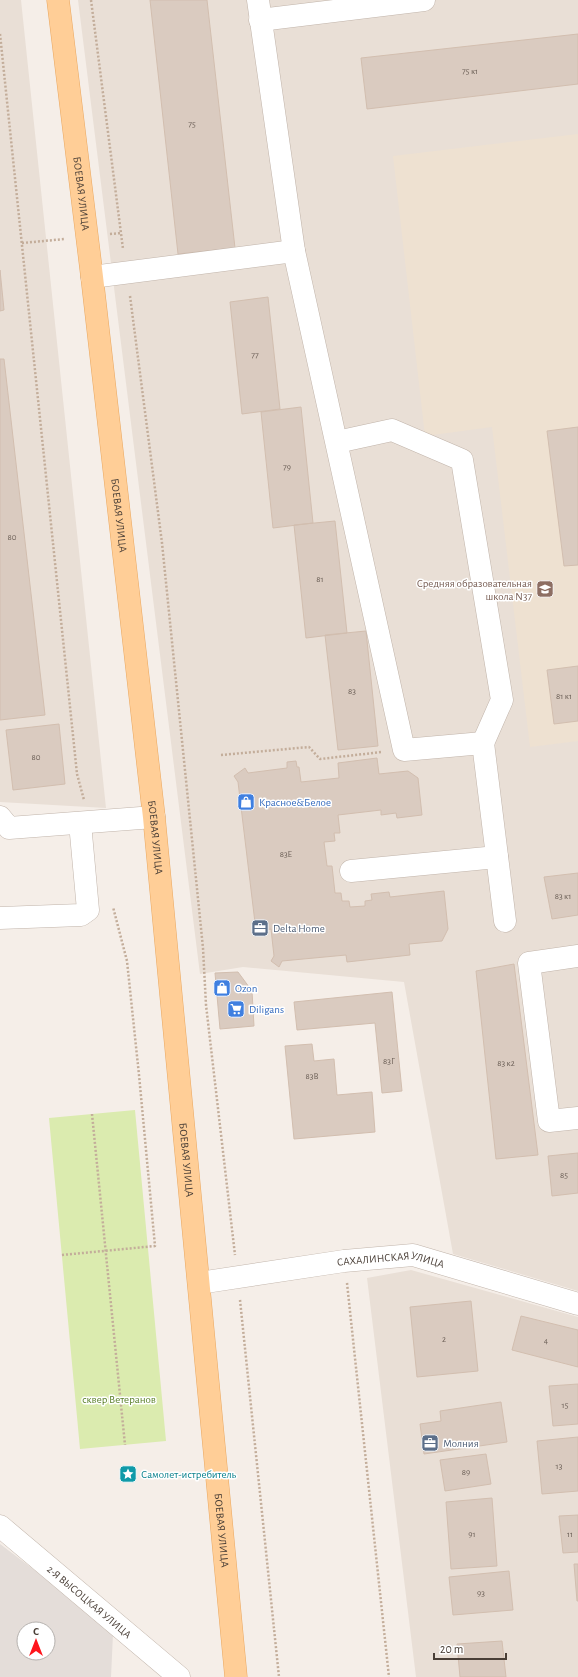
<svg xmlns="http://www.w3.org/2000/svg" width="578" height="1677" font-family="'Alegreya Sans',sans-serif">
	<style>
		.residential { fill: #e9dfd6 }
		.industrial { fill: #e4ddd9; fill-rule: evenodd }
		.education { fill: #eee1d1 }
		.green { fill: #dbebaf }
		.building { fill: #dacbc0; stroke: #d2beaf }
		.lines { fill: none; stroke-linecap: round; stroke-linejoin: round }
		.minor-casing { stroke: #c1b4aa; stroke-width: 23 }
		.major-casing { stroke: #eaa861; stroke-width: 23 }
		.path { stroke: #c3ad9a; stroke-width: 2.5; stroke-dasharray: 2 2; stroke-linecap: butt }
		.minor { stroke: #fff; stroke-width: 22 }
		.major { stroke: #ffce97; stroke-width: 22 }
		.labels { text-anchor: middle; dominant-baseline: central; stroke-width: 3; stroke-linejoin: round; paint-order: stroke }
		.number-label { font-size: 9px; fill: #6d6158 }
		.street-label { font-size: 11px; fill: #493e36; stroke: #fff }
		.education-label { font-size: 11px; fill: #785e54; stroke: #fff; text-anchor: end }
		.shop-label { font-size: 11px; fill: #366cbe; stroke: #fff; text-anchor: start }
		.service-label { font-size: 11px; fill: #4e5e75; stroke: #fff; text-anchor: start }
		.park-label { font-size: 11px; fill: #577e26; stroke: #fff }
		.culture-label { font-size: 11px; fill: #0d838f; stroke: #fff; text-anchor: start }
	</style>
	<rect width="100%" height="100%" fill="#f5eee8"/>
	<path class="residential" d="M0,0h21l85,808 -106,-6z
		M78,0h500v1291l-125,-37 -49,-272 -161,-15 -43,7z
		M411,1270l167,47v360h-162l-49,-399z"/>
	<path class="industrial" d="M0,1544l70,53 43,37 -2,43h-111zM24,1629h24v24h-24z"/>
	<path class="education" d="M578,134v607l-48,6 -38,-320 -67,9 -32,-280z"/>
	<path class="green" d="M135,1110l31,331 -86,8 -31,-331z"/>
	<path class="building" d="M150,0h57l28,248 -57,6z
		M578,34v50l-211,25 -6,-51z
		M0,270l4,40 -4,1z
		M268,297l12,112 -38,5 -12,-112z
		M0,359h4l41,356 -45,5z
		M301,407l12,116 -40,5 -12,-116z
		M578,427v138l-14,1 -17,-135z
		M335,521l12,112 -41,5 -12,-113z
		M366,631l12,115 -40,4 -13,-115z
		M578,666v55l-24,3 -7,-54z
		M59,724l6,60 -52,6 -7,-60z
		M377,758l2,16 29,-3 10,7 4,37 -25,3 -1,-5 -15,2v-5l-43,5 2,18h-6l1,8 -11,1 3,24h5l3,27h6l1,8h7l1,6 15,-1v-5l7,-1 -1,-6 18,-2 1,5 54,-6 4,38 -6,12 -33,3 1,11 -63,7 -1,-7 -64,6 -3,6 -8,-6 3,-5 -3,-27 -15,2 -18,-149 -4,-6 11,-8 3,5 39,-5v-6l9,-1 1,6h2l2,15 38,-4 -1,-15z
		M578,873v42l-26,4 -8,-42z
		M514,964l24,191 -42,4 -20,-188z
		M238,972l14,19 2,35 -34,3 -5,-56z
		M392,992l10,99 -20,2 -7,-70 -78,7 -3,-28z
		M312,1044l2,17 20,-2 3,36 35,-3 3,40 -81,7 -9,-93z
		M578,1153v40l-26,3 -4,-40z
		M471,1301l7,70 -61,6 -7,-70z
		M521,1316l57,14v37l-66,-17z
		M578,1384v40l-25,2 -4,-40z
		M501,1402l6,40 -83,12 -4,-30 21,-3 -1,-10z
		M578,1437v54l-36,3 -5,-53z
		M486,1454l5,30 -46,7 -5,-31z
		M492,1498l5,68 -46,3 -5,-67z
		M578,1515v37l-15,1 -4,-37z
		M574,1564h4v37h-1z
		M509,1571l4,39 -60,5 -4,-38z
		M502,1641l4,36h-46l-3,-33z"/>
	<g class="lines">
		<defs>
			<g id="minor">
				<path d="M258,0l36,251 110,499 79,-7 22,178"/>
				<path d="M260,20l164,-20"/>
				<path d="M92,277l202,-26"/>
				<path d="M337,442l55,-12 70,30 40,240 -19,43"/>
				<path d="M0,817l9,11 145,-11"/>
				<path d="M351,871l146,-14"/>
				<path d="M0,918l81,-3 7,-5 -8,-87"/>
				<path d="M578,956l-49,7 20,158 29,-3"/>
				<path id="s1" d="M199,1283l145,-22 69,-6 165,49"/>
				<path id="s2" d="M0,1526l179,151"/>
			</g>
			<g id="major">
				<path id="s3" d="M58,0l34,277 62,540 82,860"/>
			</g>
		</defs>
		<use href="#minor" class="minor-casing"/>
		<use href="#major" class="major-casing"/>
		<path class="path" d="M91,0l32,249
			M0,34l77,740 7,26
			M110,234l11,-1
			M22,243l43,-4
			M130,296l32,247 41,405 3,57 29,250
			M221,755l88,-8 11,12 62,-7
			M92,1114l33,331
			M62,1255l93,-9 -16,-171 -12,-114 -14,-54
			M347,1283l42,394
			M240,1300l39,377"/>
		<use href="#minor" class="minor"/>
		<use href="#major" class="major"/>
	</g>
	<defs>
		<symbol id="school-square" viewBox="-11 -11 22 22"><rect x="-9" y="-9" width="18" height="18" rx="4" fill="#8d6e63" stroke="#fff"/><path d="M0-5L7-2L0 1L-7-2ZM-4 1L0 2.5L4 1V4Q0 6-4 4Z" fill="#fff"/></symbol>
		<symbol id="shop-square" viewBox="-11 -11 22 22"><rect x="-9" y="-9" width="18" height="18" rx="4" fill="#3f7fe0" stroke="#fff"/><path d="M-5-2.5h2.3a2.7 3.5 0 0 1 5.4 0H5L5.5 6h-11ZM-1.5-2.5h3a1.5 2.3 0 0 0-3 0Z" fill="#fff"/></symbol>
		<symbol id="office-square" viewBox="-11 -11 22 22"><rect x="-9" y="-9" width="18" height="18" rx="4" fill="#5c6f8a" stroke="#fff"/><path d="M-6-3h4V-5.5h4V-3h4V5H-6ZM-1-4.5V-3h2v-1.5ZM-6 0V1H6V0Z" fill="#fff"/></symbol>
		<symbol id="supermarket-square" viewBox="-11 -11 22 22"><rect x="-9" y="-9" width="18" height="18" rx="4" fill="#3f7fe0" stroke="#fff"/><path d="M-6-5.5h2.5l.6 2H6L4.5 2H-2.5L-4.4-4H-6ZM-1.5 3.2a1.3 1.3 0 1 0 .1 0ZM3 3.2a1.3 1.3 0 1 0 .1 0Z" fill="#fff"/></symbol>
		<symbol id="sight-square" viewBox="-11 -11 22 22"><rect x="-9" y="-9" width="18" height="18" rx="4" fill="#0f9aa8" stroke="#fff"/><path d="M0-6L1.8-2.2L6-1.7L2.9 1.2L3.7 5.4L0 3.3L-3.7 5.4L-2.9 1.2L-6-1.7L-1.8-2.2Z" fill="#fff"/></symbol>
	</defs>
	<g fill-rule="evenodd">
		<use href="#school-square" x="535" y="579" width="20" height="20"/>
		<use href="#shop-square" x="236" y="792" width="20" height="20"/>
		<use href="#office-square" x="250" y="918" width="20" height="20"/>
		<use href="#shop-square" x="212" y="978" width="20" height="20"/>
		<use href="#supermarket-square" x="226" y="999" width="20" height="20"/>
		<use href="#office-square" x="420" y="1433" width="20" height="20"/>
		<use href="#sight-square" x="118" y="1464" width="20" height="20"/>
	</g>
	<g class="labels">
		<g class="number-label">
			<text x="470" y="71">75 к1</text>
			<text x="192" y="124">75</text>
			<text x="255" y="355">77</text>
			<text x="287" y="467">79</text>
			<text x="12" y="537">80</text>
			<text x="320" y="579">81</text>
			<text x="352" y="691">83</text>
			<text x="564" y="696">81 к1</text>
			<text x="36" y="757">80</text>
			<text x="286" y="854">83Е</text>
			<text x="563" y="896">83 к1</text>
			<text x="389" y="1061">83Г</text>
			<text x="506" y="1063">83 к2</text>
			<text x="312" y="1076">83В</text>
			<text x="564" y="1175">85</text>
			<text x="444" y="1339">2</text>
			<text x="546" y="1340">4</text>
			<text x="565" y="1405">15</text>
			<text x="559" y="1466">13</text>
			<text x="466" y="1472">89</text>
			<text x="472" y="1534">91</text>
			<text x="570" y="1534">11</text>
			<text x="481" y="1593">93</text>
		</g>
		<g class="street-label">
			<text stroke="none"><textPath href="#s3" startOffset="195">БОЕВАЯ УЛИЦА</textPath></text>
			<text stroke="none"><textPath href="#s3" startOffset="519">БОЕВАЯ УЛИЦА</textPath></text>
			<text stroke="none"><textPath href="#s3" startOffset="843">БОЕВАЯ УЛИЦА</textPath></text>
			<text stroke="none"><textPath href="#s3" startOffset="1167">БОЕВАЯ УЛИЦА</textPath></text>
			<text stroke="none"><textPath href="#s1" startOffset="194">САХАЛИНСКАЯ УЛИЦА</textPath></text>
			<text stroke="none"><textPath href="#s3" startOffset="1539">БОЕВАЯ УЛИЦА</textPath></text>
			<text stroke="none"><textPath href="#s2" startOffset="117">2-Я ВЫСОЦКАЯ УЛИЦА</textPath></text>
		</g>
		<g class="education-label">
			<text x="532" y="583">Средняя образовательная<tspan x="532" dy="13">школа N37</tspan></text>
		</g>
		<g class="shop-label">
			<text x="259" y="802">Красное&amp;Белое</text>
			<text x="235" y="988">Ozon</text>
			<text x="249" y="1009">Diligans</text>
		</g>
		<g class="service-label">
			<text x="273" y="928">Delta Home</text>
			<text x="443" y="1443">Молния</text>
		</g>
		<g class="park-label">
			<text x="119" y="1399">сквер Ветеранов</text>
		</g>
		<g class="culture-label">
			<text x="141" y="1474">Самолет-истребитель</text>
		</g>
	</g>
	<g transform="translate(36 1641)"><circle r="19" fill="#ffffff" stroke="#b6b2af"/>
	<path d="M0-3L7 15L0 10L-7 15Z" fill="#ff151c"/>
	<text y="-6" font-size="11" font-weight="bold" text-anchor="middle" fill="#493e36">С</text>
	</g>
	<path d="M434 1653v6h72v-6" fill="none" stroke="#493e36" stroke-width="2"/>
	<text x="440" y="1653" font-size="12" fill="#493e36" stroke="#ffffff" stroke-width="3" paint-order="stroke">20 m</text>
</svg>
